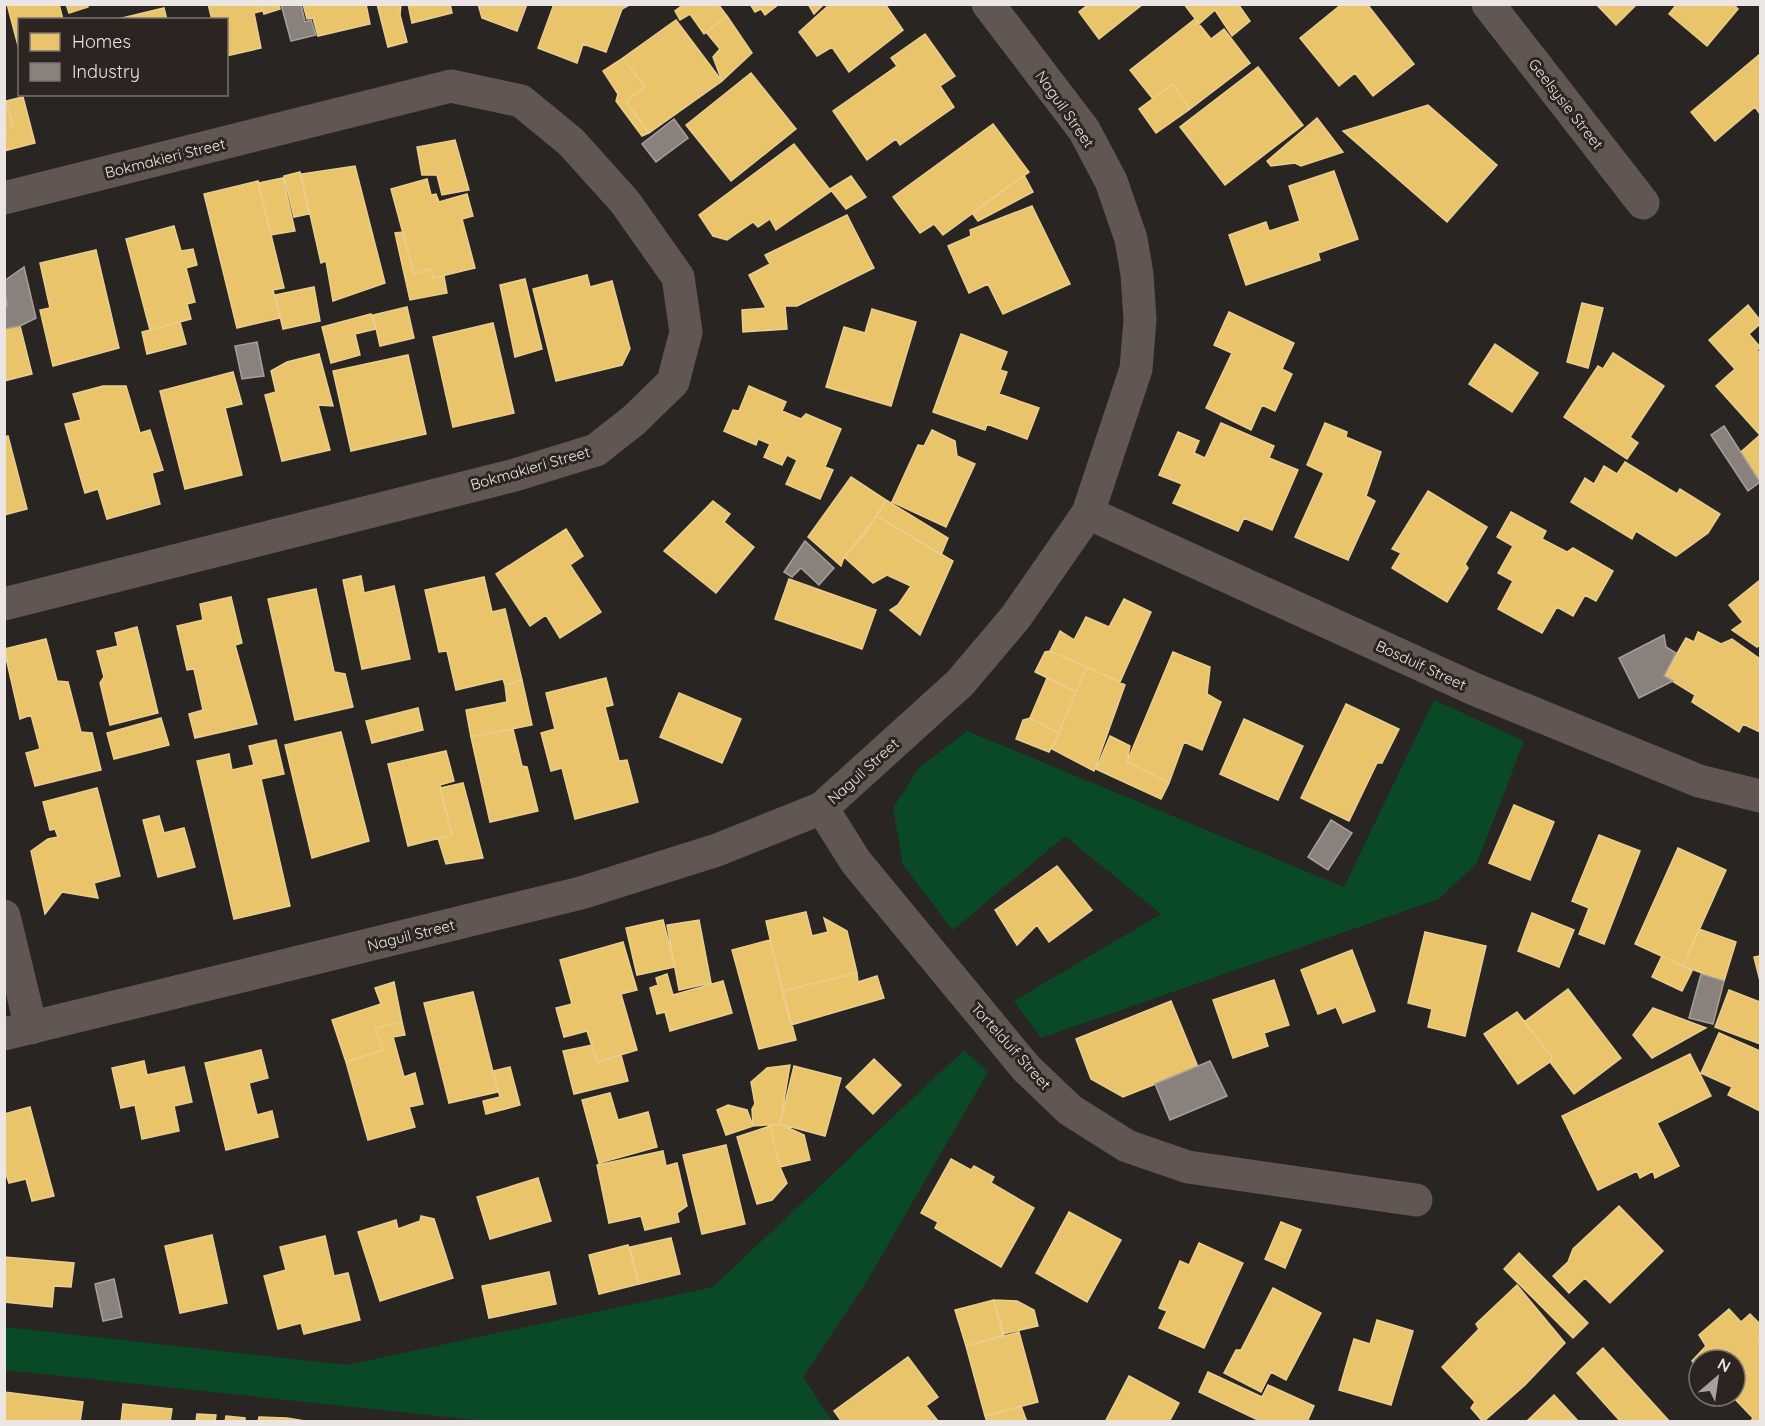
<svg xmlns="http://www.w3.org/2000/svg" width="1765" height="1426" font-family="Quicksand,sans-serif">
	<style>
		.green { fill: #0a4926 }
		.homes { fill: #e9c46a; stroke: #eace8e; stroke-width: 1.5 }
		.industry { fill: #8a817c; stroke: #a79f9b; stroke-width: 1.5 }
		.lines { fill: none; stroke-linecap: round; stroke-linejoin: round }
		.minor { stroke: #625652; stroke-width: 33 }
		.labels { text-anchor: middle; dominant-baseline: central; stroke-width: 6; stroke-linejoin: round; paint-order: stroke }
		.street-label { font-size: 15px; fill: #ebe6e3; stroke: #2c2420 }
	</style>
	<rect width="100%" height="100%" fill="#292523"/>
	<path class="green" d="M1434,700l90,41 -47,122 -38,36 -398,139 -27,-37 147,-87 -96,-78 -112,94 -50,-65 -10,-57 26,-40 48,-37 377,156z
		M964,1050l24,22 -121,209 -64,96 29,44h-346l-481,-51v-43l342,38 366,-78z"/>
	<path class="homes" d="M7,4h52l4,16h-43v33z
		M66,4h22v3l-19,6z
		M208,4h52l2,7 -8,2 7,35 -35,8v-36h-14z
		M260,4h19l1,5 -16,5z
		M303,4h63l4,20 -52,12 -5,-18 -6,1z
		M377,4h24l-1,11 7,27 -19,5z
		M408,4h42l2,9 -40,10z
		M478,4h49l-10,27 -35,-13z
		M554,4h77l-9,5 -16,43 -23,-8 -6,19 -39,-15z
		M684,4h34l9,12 -23,18 -14,-20 -10,6 -5,-9z
		M750,4h29l-14,11 -4,-6 -6,3z
		M808,4h16l-10,10z
		M830,4h55l18,26 -54,42 -17,-25 -15,9 -18,-24z
		M1089,4h54l-44,35 -20,-27z
		M1184,4h54l12,17 -18,15 -17,-26 -16,14z
		M1342,4h25l47,60 -41,32 -18,-23 -16,13 -39,-48z
		M1596,4h41l-21,21z
		M1677,4h56l5,5 -31,37 -38,-32z
		M164,8l3,12h-53z
		M727,16l25,37 -30,28 -9,-24 7,-8 -14,-17z
		M1195,19l16,20 13,-10 26,34 -60,46 -17,-25 -20,15 -23,-29z
		M676,20l46,61 -73,52 -23,-32 19,-14 -22,-29z
		M925,34l30,42 -15,10 14,21 -54,38 -4,-6 -29,21 -34,-49 64,-45 -6,-8z
		M1760,54v60l-5,-7 -40,34 -24,-29z
		M623,58l22,29 -19,14 23,32 -7,3 -26,-35 2,-7 -15,-23z
		M1258,67l45,58 -78,60 -45,-58z
		M751,73l45,56 -65,52 -45,-56z
		M1173,84l17,25 -34,24 -17,-24z
		M4,95l9,32 -9,2z
		M23,97l12,46 -31,8v-22l9,-2 -7,-26z
		M1428,105l69,60 -50,57 -104,-91z
		M1317,118l26,34 -42,14 -6,-3 -24,3 -4,-5z
		M993,124l36,48 -86,63 -9,-11 -14,9 -27,-36z
		M455,140l14,50 -27,5 -5,-20h-15l-5,-28z
		M794,144l37,47 -55,39 -6,-11 -12,8 -5,-5 -26,18 -14,-4 -14,-21z
		M355,166l30,117 -52,18 -7,-40 -5,2 -20,-89z
		M1334,171l24,68 -40,14 2,7 -74,25 -17,-50 37,-13 3,9 31,-10 -11,-35z
		M300,172l9,42 -15,3 -10,-41z
		M1024,175l9,17 -55,29 -6,-8z
		M851,176l15,21 -20,12 -16,-20z
		M283,178l12,53 -24,4 -13,-52z
		M427,179l4,16 5,-1 3,8 28,-8 6,22 -11,3 13,49 -42,10 -2,-9 -17,5 -23,-85z
		M258,181l26,107 -11,2 7,28 -43,10 -33,-134z
		M1032,206l38,78 -67,30 -15,-30 -19,9 -21,-47 23,-10 -1,-6z
		M847,215l27,53 -77,38h-12l2,23 -44,3 -1,-22 24,-2 -17,-33 21,-11 -5,-9z
		M174,226l7,25 12,-2 4,16 -11,3 9,34 -8,2 4,15 -41,11 -24,-91z
		M403,232l11,42 17,-5 2,9 11,-2 3,17 -37,7 -15,-67z
		M96,250l23,98 -66,18 -13,-56 10,-2 -10,-45z
		M587,275l3,12 22,-6 18,68 -8,16 -66,16 -23,-92z
		M525,279l17,70 -27,8 -15,-72z
		M314,287l6,34 -37,8 -8,-34z
		M1582,303l21,5 -15,60 -21,-6z
		M1748,305l12,15v4l-11,10 11,13 -3,3 3,4v128l-19,-30 19,-17 -44,-49 19,-17 -26,-29z
		M407,307l7,31 -34,8 -7,-31z
		M872,309l44,13 -25,84 -65,-19 18,-60 21,6z
		M1229,312l65,31 -12,26 10,5 -17,37 -13,-6 -11,25 -45,-22 26,-55 -18,-8z
		M371,314l5,15 -21,5 5,21 -29,8 -9,-36z
		M180,322l6,22 -39,10 -5,-22z
		M493,323l21,90 -61,14 -20,-90z
		M20,326l12,48 -28,7v-52z
		M961,334l46,18 -7,18 7,2 -8,22 40,14 -12,31 -40,-15 -2,6 -52,-18z
		M1495,344l43,29 -26,39 -43,-28z
		M1613,353l51,33 -34,51 8,6 -11,16 -63,-42 34,-51 5,3z
		M319,354l14,52 -15,-1 12,45 -48,11 -17,-66 11,-3 -5,-21 16,-9z
		M408,355l18,79 -75,17 -18,-80z
		M233,372l9,32 -17,4 17,67 -57,14 -25,-98z
		M103,386h23l14,47 10,-3 13,40 -11,3 8,31 -53,15 -9,-30 -13,4 -20,-69 16,-4 -8,-26z
		M749,386l37,16 -4,9 19,8 5,-5 35,15 -16,38 8,3 -13,29 -34,-15 11,-24 -10,-5 -5,10 -18,-8 6,-13 -12,-5 -2,6 -32,-14 9,-21 6,1z
		M1221,423l53,23 -5,12 29,12 -26,60 -28,-12 -6,13 -65,-28 9,-19 -23,-9 19,-43 21,9 -5,12 11,5z
		M1325,423l22,9 -1,5 35,15 -15,44 9,5 -27,59 -53,-23 29,-64 -17,-8z
		M932,430l23,11 2,15 18,8 -29,63 -54,-25 26,-57 6,1z
		M8,436l19,73 -23,6v-78z
		M1625,462l52,32 3,-5 40,25 -12,19 -32,23 -40,-25 -4,8 -61,-37 14,-24 9,6 10,-18 13,8z
		M851,477l35,23 -21,34 -21,23 -3,9 -33,-29z
		M1428,491l59,36 -22,37 3,4 -21,34 -55,-34 9,-15 -9,-4z
		M886,500l62,38 -7,17 -64,-39z
		M713,501l17,13 -6,8 30,25 -38,46 -52,-42z
		M1511,512l35,19 -4,8 25,13 6,-4 40,23 -17,30 -11,-6 -12,21 -16,-9 -15,26 -44,-24 15,-28 -15,-8 15,-27 -16,-9z
		M877,516l76,45 -33,74 -30,-25 8,-5 13,-19 -24,-11 -14,8 -29,-26z
		M566,529l17,27 -13,9 31,47 -41,26 -14,-23 -16,11 -34,-52z
		M361,576l3,17 30,-7 16,73 -48,10 -19,-89z
		M484,577l8,35 13,-3 17,71 -17,5 -2,-6 -47,11 -9,-39 -8,1 -14,-62z
		M789,579l87,31 -14,39 -87,-30z
		M1760,580v65l-3,2 -25,-17 11,-8 -14,-17z
		M316,589l18,83 11,2 8,33 -58,13 -27,-121z
		M231,597l11,46 -7,2 22,79 -62,14 -6,-24 14,-4 -9,-41 -7,1 -10,-44 26,-6 -3,-16z
		M1124,599l27,13 -31,70 -70,-31 10,-20 14,9 12,-23 23,10z
		M137,627l21,86 -48,12 -10,-42 4,-6 -7,-26 21,-5 -3,-13z
		M1698,632l23,12 11,-5 28,20v73l-17,-8 -4,8 -47,-30 3,-7 -31,-19 22,-38 8,4z
		M46,639l11,42 11,1 13,50 11,1 9,37 -66,16 -9,-33 14,-4 -9,-34 -11,4 -16,-70z
		M1050,651l37,16 -11,25 -41,-20 10,-20z
		M1173,652l37,15 -3,27 14,8 -19,48 -18,-8 -15,41 -42,-21z
		M1087,667l38,18 -31,86 -42,-22z
		M606,678l7,27 -8,2 14,54 8,-1 11,42 -63,17 -13,-51 -11,3 -10,-38 14,-4 -9,-36z
		M1047,678l29,14 -17,41 -29,-15z
		M522,680l10,45 -61,12 -5,-27 41,-8 -2,-17z
		M679,693l62,26 -19,44 -62,-26z
		M1346,704l53,25 -17,34h-5l-28,58 -48,-23z
		M418,708l5,22 -51,13 -6,-22z
		M161,718l8,27 -55,14 -7,-26z
		M1030,718l29,15 -10,19 -33,-13 7,-19z
		M1244,719l59,27 -25,54 -58,-26z
		M513,729l9,37 5,1 11,44 -48,11 -19,-85z
		M341,732l28,109 -57,17 -27,-113z
		M1110,736l20,10 -3,16 42,21 -8,16 -65,-30z
		M276,740l8,34 -23,5 29,127 -56,13 -37,-158 32,-7 3,16 22,-5 -5,-19z
		M446,751l8,30 -14,4 12,50 -44,11 -20,-82z
		M463,783l20,75 -37,6 -8,-26 14,-3 -12,-47z
		M97,788l23,88 -26,7 4,15 -36,-6 -17,22 -14,-63 17,-12 10,-2 -3,-8 -5,1 -7,-28z
		M1514,805l40,17 -24,58 -41,-17z
		M159,816l5,17 20,-5 11,39 -37,10 -15,-57z
		M1599,835l41,16 -36,93 -25,-10 10,-26 -17,-7z
		M1678,848l48,22 -43,96 -48,-22z
		M1057,866l35,44 -43,32 -12,-17 -20,20 -22,-35z
		M806,912l6,24 16,-4 -4,-14 23,13 10,42 -75,18 -16,-70z
		M1532,913l42,17 -15,37 -41,-16z
		M663,920l12,47 -38,8 -11,-47z
		M699,920l12,63 -32,7 -12,-65z
		M1699,929l37,13 -12,39 -41,-15z
		M1425,932l61,14 -21,90 -37,-9 4,-18 -24,-6z
		M770,940l26,100 -37,9 -27,-99z
		M623,942l14,48 -16,4 16,56 -40,12 -10,-31 -23,6 -8,-29 16,-4 -12,-44z
		M1352,950l23,61 -32,12 -7,-16 -18,7 -17,-44z
		M1662,956l30,15 -10,20 -30,-14z
		M1760,956v25l-6,-24z
		M857,973l1,9 19,-6 7,22 -93,27 -9,-34z
		M667,974l6,21 50,-14 9,32 -62,18 -5,-19 -8,2 -7,-26 8,-3 -2,-7z
		M1274,980l15,45 -25,8 4,13 -35,12 -20,-58z
		M394,982l8,40 -27,6 8,22 -37,12 -14,-42 49,-16 -6,-16z
		M1568,989l53,69 -47,36 -24,-32 2,-5 -28,-35z
		M1729,990l31,12v42l-45,-17z
		M473,992l25,100 -49,11 -25,-100z
		M1171,1001l27,66 -75,30 -32,-18 -15,-40z
		M1653,1008l53,20 -54,30 -19,-23z
		M1517,1012l35,45 -2,5 -32,22 -34,-50z
		M402,1022l3,13 -12,2 11,40 11,-4 8,31 -14,3 6,20 -47,13 -22,-78 37,-12 -8,-22z
		M1719,1033l41,18v60l-32,-16 4,-8 -31,-14z
		M592,1045l5,17 24,-7 7,26 -54,13 -11,-43z
		M261,1050l7,28 -19,5 8,32 15,-4 6,26 -52,13 -21,-87z
		M1690,1054l21,42 -54,27 22,43 -24,12 -2,-7 -13,7 -3,-7 -39,19 -36,-74z
		M874,1059l27,26 -28,29 -27,-27z
		M144,1061l3,14 37,-8 8,35 -18,4 5,25 -37,8 -7,-34 -14,3 -9,-40z
		M790,1065l-10,59 -27,2 -1,-17 3,-5 -4,-22 16,-14z
		M794,1066l47,12 -16,58 -45,-12z
		M510,1067l10,38 -34,9 -3,-13 17,-4 -7,-26z
		M610,1093l8,27 30,-8 9,35 -58,16 -17,-63z
		M728,1105l19,5 6,16 -27,9 -9,-25z
		M30,1107l24,89 -22,5 -6,-22 -17,4 -5,-15v-54z
		M780,1124l24,11 6,25 -30,7 -10,-41z
		M770,1126l10,41 7,16 -15,17 -15,4 -20,-67z
		M726,1145l19,79 -43,10 -19,-79z
		M663,1151l3,15 11,-3 10,43 -10,7 2,9 -34,8 -4,-14 -32,7 -12,-58z
		M951,1159l20,11 3,-4 20,11 -3,6 43,25 -33,59 -66,-39 3,-6 -17,-9z
		M538,1178l13,43 -61,18 -13,-42z
		M1619,1206l44,45 -53,52 -25,-25 -16,15 -16,-17 15,-14 5,-13z
		M1069,1212l52,28 -34,62 -51,-29z
		M421,1216l13,3 19,59 -73,23 -22,-69 38,-12 2,9 22,-8z
		M1281,1222l20,8 -16,38 -20,-9z
		M212,1235l15,68 -47,10 -15,-67z
		M325,1236l9,40 14,-3 12,47 -56,14 -3,-11 -23,6 -14,-53 22,-6 -6,-23z
		M671,1238l9,36 -41,10 -9,-37z
		M1199,1243l44,20 -39,85 -45,-20 8,-17 -8,-3 21,-47 9,4z
		M628,1245l11,39 -40,10 -10,-39z
		M1519,1253l69,70 -15,15 -69,-69z
		M4,1257l70,6 -3,24 -17,-1 -2,21 -48,-5z
		M549,1272l7,32 -67,14 -7,-32z
		M1517,1285l48,58 -40,42 -42,37 -12,-14 4,-6 -33,-35 37,-38 -3,-5z
		M1273,1288l48,25 -35,67 -15,-8 -10,20 -37,-19 12,-23h5z
		M994,1300l10,35 -38,11 -11,-36z
		M994,1300l23,1 17,9 4,16 -36,8z
		M1729,1309l12,13 9,-8 10,10v16l-2,3 2,3v76h-10l3,-4 -21,-22 -5,5 -4,-5h12v-36h-36v9l-7,-8 14,-15 -7,-11z
		M1377,1320l36,11 -22,74 -52,-15 15,-51 16,5z
		M1019,1332l19,70 -53,14 -19,-70z
		M1603,1348l67,74h-49l-44,-49z
		M908,1357l30,40 -12,9 12,15 -96,1 -8,-11z
		M1208,1372l54,25 6,-12 46,21 -7,16h-45l-63,-30z
		M1129,1376l50,27 -10,19h-64z
		M4,1392l79,10 -3,20h-76z
		M1554,1395l25,27h-53z
		M123,1404l49,5 -2,13h-49z
		M1021,1406l6,16h-40l-2,-6z
		M197,1414l19,1 -1,7h-19z
		M226,1416l19,2v4h-20z
		M259,1417l28,1 24,4h-53z"/>
	<path class="industry" d="M281,4h20l4,18 6,-2 5,15 -25,6z
		M674,119l14,19 -32,24 -14,-18z
		M24,267l12,51 -16,8 -16,3v-23h3l-3,-25z
		M257,342l7,34 -22,3 -7,-33z
		M1724,426l36,56 -12,9 -37,-56z
		M805,541l29,27 -15,17 -18,-17 -9,9 -8,-5z
		M1664,635l2,12 10,6 -12,23 9,5 -34,17 -20,-40z
		M1331,820l21,13 -24,37 -20,-13z
		M1701,974l23,7 -11,43 -24,-6z
		M1210,1061l17,35 -57,24 -15,-36z
		M114,1279l8,38 -19,4 -8,-37z"/>
	<g class="lines">
		<path class="minor" d="M1488,4l155,199
			M4,198l447,-112 70,15 50,41 54,60 53,75 8,55 -13,50 -39,38 -38,30 -81,25 -511,129
			M1088,513l386,176 225,92 61,15
			M822,808l34,54 170,206 44,42 57,36 61,21 228,33
			M4,916l27,112
			M4,1034l577,-141 136,-43 105,-42 138,-125 55,-65 73,-105 48,-144 4,-49 -3,-46 -6,-35 -20,-58 -27,-51 -96,-126"/>
	</g>
	<g class="labels">
		<g class="street-label">
			<text transform="translate(1566 104) rotate(52)">Geelsysie Street</text>
			<text transform="translate(1065 109) rotate(55)">Naguil Street</text>
			<text transform="translate(165 158) rotate(-14)">Bokmakieri Street</text>
			<text transform="translate(530 468) rotate(-16)">Bokmakieri Street</text>
			<text transform="translate(1421 665) rotate(25)">Bosduif Street</text>
			<text transform="translate(863 771) rotate(-42)">Naguil Street</text>
			<text transform="translate(411 935) rotate(-14)">Naguil Street</text>
			<text transform="translate(1011 1046) rotate(48)">Tortelduif Street</text>
		</g>
	</g>
	<rect width="1765" height="1426" fill="none" stroke="#ebe6e3" stroke-width="12"/>
	<rect x="18" y="18" width="210" height="78" fill="#2c2420" stroke="#78726e" stroke-width="1.5"/>
	<rect x="30" y="33" width="30" height="18" fill="#e9c46a" stroke="#78726e" stroke-width="1.5"/>
	<text x="72" y="48" font-size="18" fill="#ebe6e3">Homes</text>
	<rect x="30" y="63" width="30" height="18" fill="#8a817c" stroke="#78726e" stroke-width="1.5"/>
	<text x="72" y="78" font-size="18" fill="#ebe6e3">Industry</text>
	<g transform="translate(1717 1378) rotate(29)"><circle r="28" fill="#2c2420" stroke="#78726e" stroke-width="1.5"/>
	<path d="M0-4.5L10 22L0 15L-10 22Z" fill="#a7a2a0"/>
	<text y="-9" font-size="16" font-weight="bold" text-anchor="middle" fill="#ebe6e3">N</text>
	</g>
</svg>
